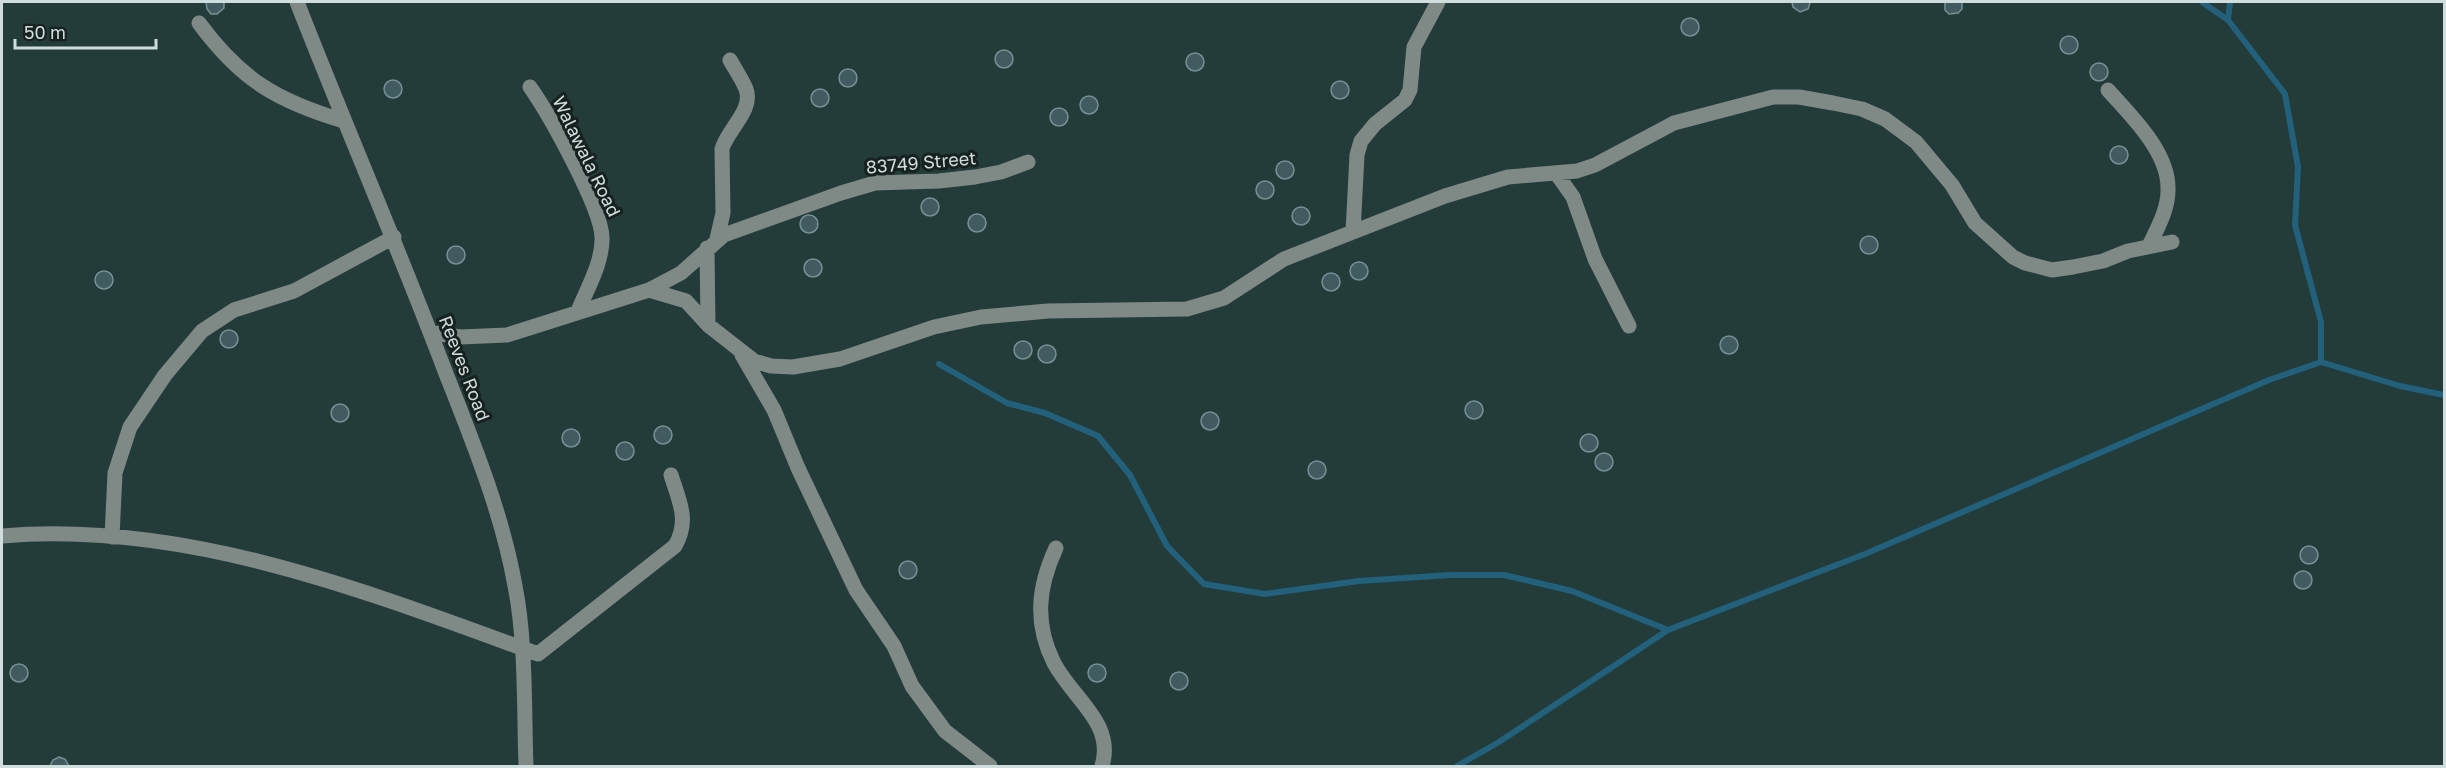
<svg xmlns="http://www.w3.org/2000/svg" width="2446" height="768" font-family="'Golos Text',sans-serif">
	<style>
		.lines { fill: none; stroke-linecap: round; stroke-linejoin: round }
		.stream { stroke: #22607b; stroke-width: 6 }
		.building { fill: #425b60; stroke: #769196; stroke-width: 1.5 }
		.minor { stroke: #7f8985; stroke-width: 15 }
		.labels { text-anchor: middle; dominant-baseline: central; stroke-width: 6; stroke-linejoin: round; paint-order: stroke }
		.street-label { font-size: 18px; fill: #cfdddc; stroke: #162120 }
	</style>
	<rect width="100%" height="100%" fill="#233c3a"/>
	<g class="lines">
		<path class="stream" d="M2202,2l26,18 57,74 13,73 -3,58 26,97v40
			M2228,20l2,-18
			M939,364l68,39 38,10 53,23 32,39 37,71 37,38 61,10 94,-13 91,-6h54l68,16 96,39
			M1457,766l42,-24 169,-112 197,-76 404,-174 52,-18 79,24 44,9"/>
	</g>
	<path class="building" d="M206,2h18v6l-7,6h-6l-4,-5z
		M1792,2h18v1l-2,6 -8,3 -7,-5z
		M1945,2h17v7l-4,4 -9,1 -4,-4z
		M1681 27a9 9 0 1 1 18 0a9 9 0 1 1-18 0Z
		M2060 45a9 9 0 1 1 18 0a9 9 0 1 1-18 0Z
		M995 59a9 9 0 1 1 18 0a9 9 0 1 1-18 0Z
		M1186 62a9 9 0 1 1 18 0a9 9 0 1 1-18 0Z
		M2090 72a9 9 0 1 1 18 0a9 9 0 1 1-18 0Z
		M839 78a9 9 0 1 1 18 0a9 9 0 1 1-18 0Z
		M384 89a9 9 0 1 1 18 0a9 9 0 1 1-18 0Z
		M1331 90a9 9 0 1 1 18 0a9 9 0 1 1-18 0Z
		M811 98a9 9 0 1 1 18 0a9 9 0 1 1-18 0Z
		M1080 105a9 9 0 1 1 18 0a9 9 0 1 1-18 0Z
		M1050 117a9 9 0 1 1 18 0a9 9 0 1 1-18 0Z
		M2110 155a9 9 0 1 1 18 0a9 9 0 1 1-18 0Z
		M1276 170a9 9 0 1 1 18 0a9 9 0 1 1-18 0Z
		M1256 190a9 9 0 1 1 18 0a9 9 0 1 1-18 0Z
		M921 207a9 9 0 1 1 18 0a9 9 0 1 1-18 0Z
		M1292 216a9 9 0 1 1 18 0a9 9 0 1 1-18 0Z
		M968 223a9 9 0 1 1 18 0a9 9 0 1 1-18 0Z
		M800 224a9 9 0 1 1 18 0a9 9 0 1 1-18 0Z
		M1860 245a9 9 0 1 1 18 0a9 9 0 1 1-18 0Z
		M447 255a9 9 0 1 1 18 0a9 9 0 1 1-18 0Z
		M804 268a9 9 0 1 1 18 0a9 9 0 1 1-18 0Z
		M1350 271a9 9 0 1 1 18 0a9 9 0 1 1-18 0Z
		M95 280a9 9 0 1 1 18 0a9 9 0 1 1-18 0Z
		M1322 282a9 9 0 1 1 18 0a9 9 0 1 1-18 0Z
		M220 339a9 9 0 1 1 18 0a9 9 0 1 1-18 0Z
		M1720 345a9 9 0 1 1 18 0a9 9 0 1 1-18 0Z
		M1014 350a9 9 0 1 1 18 0a9 9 0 1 1-18 0Z
		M1038 354a9 9 0 1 1 18 0a9 9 0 1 1-18 0Z
		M1465 410a9 9 0 1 1 18 0a9 9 0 1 1-18 0Z
		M331 413a9 9 0 1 1 18 0a9 9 0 1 1-18 0Z
		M1201 421a9 9 0 1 1 18 0a9 9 0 1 1-18 0Z
		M654 435a9 9 0 1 1 18 0a9 9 0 1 1-18 0Z
		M562 438a9 9 0 1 1 18 0a9 9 0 1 1-18 0Z
		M1580 443a9 9 0 1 1 18 0a9 9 0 1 1-18 0Z
		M616 451a9 9 0 1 1 18 0a9 9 0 1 1-18 0Z
		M1595 462a9 9 0 1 1 18 0a9 9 0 1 1-18 0Z
		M1308 470a9 9 0 1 1 18 0a9 9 0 1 1-18 0Z
		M2300 555a9 9 0 1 1 18 0a9 9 0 1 1-18 0Z
		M899 570a9 9 0 1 1 18 0a9 9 0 1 1-18 0Z
		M2294 580a9 9 0 1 1 18 0a9 9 0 1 1-18 0Z
		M1088 673a9 9 0 1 1 18 0a9 9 0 1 1-18 0Z
		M10 673a9 9 0 1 1 18 0a9 9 0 1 1-18 0Z
		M1170 681a9 9 0 1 1 18 0a9 9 0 1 1-18 0Z
		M59,757l6,2 4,7h-19l3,-6z"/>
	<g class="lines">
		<path class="minor" d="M297,2c48,123 101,245 148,369 27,69 57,141 70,215 11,54 9,124 11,180
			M199,23c42,57 78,78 145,98
			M530,87c19,27 71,120 72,150 1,25 -15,52 -24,74
			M2108,90c23,26 60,61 60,98 1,20 -11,41 -19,58
			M1556,173l17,24 22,62 34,67
			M1353,232l4,-77 4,-14 14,-17 30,-24 5,-10 4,-43 24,-45
			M717,239l6,-26 -1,-64c5,-19 32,-39 24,-60 -4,-10 -11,-20 -16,-29
			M707,248l1,77
			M649,290l37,11 22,24 46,36 17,5 22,1 47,-8 94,-32 47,-10 67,-6 139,-2 37,-11 60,-39 161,-63 63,-19 69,-6 18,-6 79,-42 99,-26h26l34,6 29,6 23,10 31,23 36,43 23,38 38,34 12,6 27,7 21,-3 30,-6 25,-10 44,-9
			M430,332l30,5 47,-2 142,-45 32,-17 43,-38 117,-42 34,-10 64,-2 36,-4 26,-5 27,-10
			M742,355l32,55 24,58 58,122 38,56 18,40 33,45 45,35
			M2,536c184,-16 366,56 536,118l137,-108c15,-26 4,-45 -4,-71
			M112,537l3,-64 15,-46 35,-52 37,-44 32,-21 60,-19 100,-54
			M1056,548c-18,39 -22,75 -2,115 19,36 61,60 48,103"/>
	</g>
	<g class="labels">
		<g class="street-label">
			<text transform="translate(587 156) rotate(64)">Walawala Road</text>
			<text transform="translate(921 162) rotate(-5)">83749 Street</text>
			<text transform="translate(465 368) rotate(69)">Reeves Road</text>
		</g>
	</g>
	<rect width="2446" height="768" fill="none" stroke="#cfdddc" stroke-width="6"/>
	<path d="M15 39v9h141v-9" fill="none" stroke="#cfdddc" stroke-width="3"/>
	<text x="24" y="39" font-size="18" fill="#cfdddc" stroke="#162120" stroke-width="4.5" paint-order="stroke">50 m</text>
</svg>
